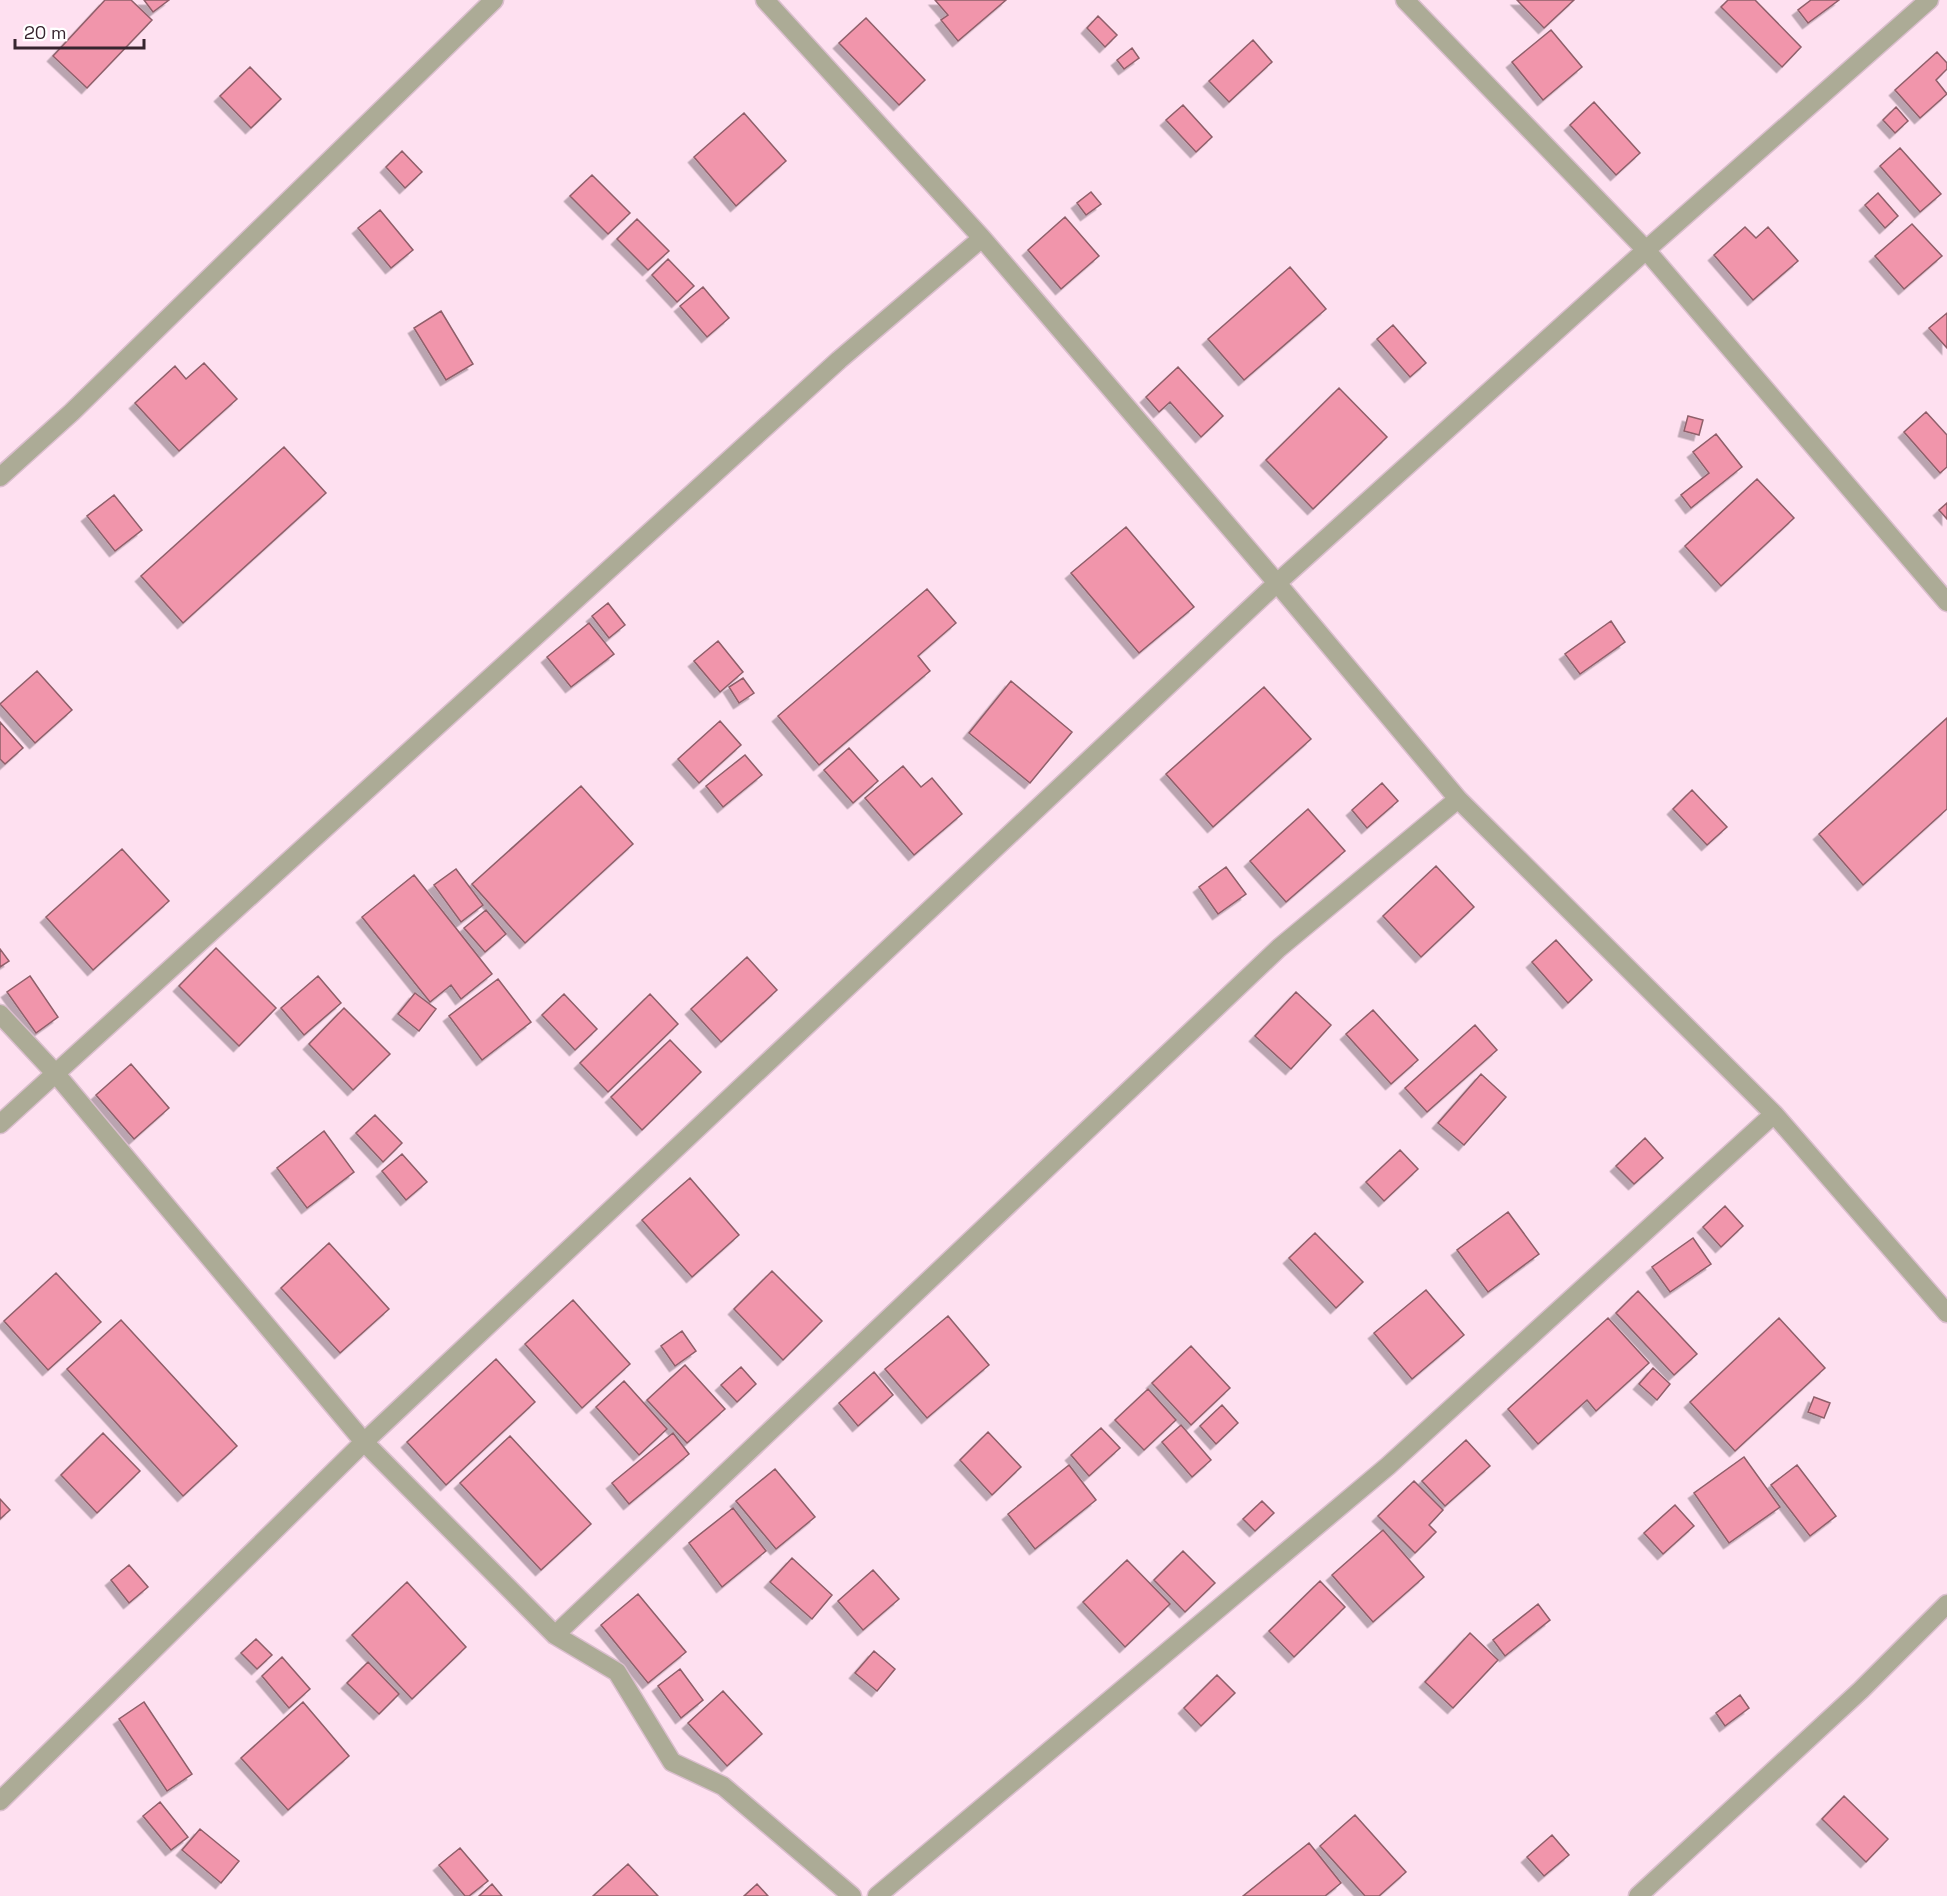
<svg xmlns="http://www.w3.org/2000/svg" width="1947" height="1896" font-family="'Space Grotesk',sans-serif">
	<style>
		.building { fill: #f195ab; stroke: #8f5f6a; stroke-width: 1.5; filter: url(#shadow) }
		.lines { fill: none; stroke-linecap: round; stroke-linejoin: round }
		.minor-casing { stroke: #dabecd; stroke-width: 21 }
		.minor { stroke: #acab96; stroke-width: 18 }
	</style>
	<defs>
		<filter id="shadow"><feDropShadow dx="-5.5" dy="5.5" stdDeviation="0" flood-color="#0004"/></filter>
	</defs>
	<rect width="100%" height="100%" fill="#fee0f0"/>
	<path class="building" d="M105,0h26l21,20 -65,68 -34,-32z
		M144,0h25l-16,12z
		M935,0h71l-48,41 -17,-21 7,-5z
		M1517,0h57l-30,28z
		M1728,0h27l46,47 -19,20 -61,-60z
		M1811,0h28l-31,23 -10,-13z
		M1098,16l19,19 -12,12 -18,-19z
		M866,18l59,62 -26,25 -60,-62z
		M1551,30l31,37 -39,33 -31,-38z
		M1253,40l19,22 -43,40 -20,-21z
		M1132,48l7,10 -15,11 -7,-9z
		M1937,52l10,11v6l-11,11 11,14 -27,24 -25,-28z
		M250,67l31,32 -30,29 -31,-32z
		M1594,102l46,51 -24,22 -46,-50z
		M1183,105l29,32 -16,15 -30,-32z
		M1896,107l12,14 -13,12 -12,-13z
		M744,113l42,48 -50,45 -42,-49z
		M1900,148l41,46 -21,18 -40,-46z
		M402,151l20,21 -17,16 -19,-21z
		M592,175l38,38 -22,21 -38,-38z
		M1091,192l10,12 -15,11 -9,-12z
		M1878,193l20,23 -13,12 -20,-23z
		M380,210l33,40 -22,18 -33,-40z
		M1065,217l34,39 -38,33 -33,-39z
		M637,219l32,32 -21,19 -31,-31z
		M1912,224l30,32 -38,33 -29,-33z
		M1745,227l11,11 12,-11 30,34 -45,39 -39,-45z
		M668,259l26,27 -17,16 -25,-27z
		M1290,267l36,42 -82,71 -36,-41z
		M703,287l26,31 -22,19 -27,-31z
		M441,311l32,53 -27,16 -32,-52z
		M1947,313v35l-18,-20z
		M1393,325l33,38 -16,14 -33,-38z
		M204,363l33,36 -58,52 -44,-48 40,-37 11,13z
		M1178,367l45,49 -22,21 -31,-35 -11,10 -13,-15z
		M1339,388l48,49 -74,72 -47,-49z
		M1926,412l21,23v32l-7,6 -36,-41z
		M1688,416l15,4 -4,15 -15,-4z
		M1716,434l26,33 -51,41 -10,-13 28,-22 -16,-21z
		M284,447l42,46 -143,130 -42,-47z
		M1757,479l37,39 -73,68 -36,-40z
		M114,495l28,35 -27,21 -28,-35z
		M1947,503v16l-8,-9z
		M1126,527l68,80 -55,46 -68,-80z
		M927,589l29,34 -38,33 12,15 -111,94 -41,-49z
		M608,603l17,22 -16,13 -17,-22z
		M1611,621l14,21 -45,32 -15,-20z
		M589,623l25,31 -43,33 -24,-30z
		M718,641l25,31 -23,20 -26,-31z
		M37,671l35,39 -37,33 -35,-39z
		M743,678l11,15 -15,10 -10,-16z
		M1011,681l61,51 -42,51 -61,-50z
		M1264,687l47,52 -98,88 -47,-53z
		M1947,718v91l-84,76 -44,-51z
		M720,721l21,24 -42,38 -21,-24z
		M0,722l23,26 -18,16 -5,-5z
		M849,748l29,33 -25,22 -29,-33z
		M745,755l17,20 -39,32 -17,-21z
		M903,766l18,21 11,-9 30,36 -48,41 -49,-57z
		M1382,783l16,18 -31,27 -15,-18z
		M581,786l52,58 -108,99 -53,-59z
		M1692,790l35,37 -20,18 -34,-36z
		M1308,809l37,42 -59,51 -36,-41z
		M122,849l47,52 -76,69 -47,-53z
		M1436,866l38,41 -53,50 -38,-41z
		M1226,867l20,27 -28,20 -19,-27z
		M456,869l27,36 -22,17 -27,-37z
		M414,875l78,99 -31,25 -10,-14 -21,17 -68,-85z
		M486,910l20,24 -21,18 -21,-24z
		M1556,940l36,40 -24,23 -36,-41z
		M216,948l60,60 -37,38 -60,-60z
		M0,949l9,12 -9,6z
		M747,957l30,33 -56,52 -30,-33z
		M30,976l28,41 -22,16 -29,-41z
		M318,976l23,27 -37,32 -23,-27z
		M498,979l33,43 -49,38 -33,-44z
		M1296,992l35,33 -40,44 -36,-33z
		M415,993l21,16 -17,22 -21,-17z
		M564,994l33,35 -22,21 -33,-35z
		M650,994l28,30 -70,68 -28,-29z
		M344,1008l46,46 -37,36 -44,-46z
		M1373,1010l45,50 -27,24 -45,-50z
		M1475,1025l22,25 -70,62 -22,-24z
		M670,1040l31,32 -59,58 -31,-33z
		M131,1064l38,44 -35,31 -38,-44z
		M1481,1074l25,23 -42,48 -26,-22z
		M375,1115l27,28 -19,19 -27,-29z
		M324,1131l30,41 -47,36 -30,-40z
		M1645,1138l18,20 -29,26 -18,-18z
		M1400,1150l18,19 -34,32 -18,-19z
		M402,1154l25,28 -21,18 -24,-29z
		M690,1178l49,57 -47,42 -50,-57z
		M1725,1206l18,20 -22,21 -18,-20z
		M1508,1212l31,42 -51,38 -31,-42z
		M1315,1233l48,49 -27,26 -47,-50z
		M1693,1238l18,26 -41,28 -18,-25z
		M329,1243l60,66 -49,44 -59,-65z
		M772,1271l50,50 -39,39 -49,-51z
		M56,1273l45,49 -53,48 -44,-49z
		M1426,1290l38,45 -52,44 -38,-46z
		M1638,1291l59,63 -23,21 -58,-62z
		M573,1300l57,64 -48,44 -57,-64z
		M948,1316l41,49 -62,53 -42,-49z
		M1608,1318l41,45 -53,48 -9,-11 -49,44 -30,-35z
		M1779,1318l46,50 -90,83 -45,-49z
		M121,1320l116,126 -54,50 -116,-127z
		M682,1331l14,20 -21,15 -14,-20z
		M1191,1346l39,42 -39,37 -39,-42z
		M496,1359l39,43 -89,83 -39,-43z
		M685,1365l40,44 -38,34 -40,-43z
		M741,1367l15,17 -19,18 -16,-17z
		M1653,1368l17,16 -13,16 -18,-16z
		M874,1372l19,23 -35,31 -19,-23z
		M624,1381l43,48 -28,26 -43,-48z
		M1148,1389l28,31 -32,30 -29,-30z
		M1814,1397l16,6 -6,15 -16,-6z
		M1222,1405l16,18 -22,21 -16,-18z
		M1181,1425l30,35 -19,17 -30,-35z
		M1101,1428l19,20 -31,28 -18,-21z
		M988,1432l33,35 -29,28 -32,-35z
		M103,1433l37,38 -43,42 -36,-38z
		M673,1433l16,21 -60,50 -17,-21z
		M510,1436l81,88 -50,46 -81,-87z
		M1466,1440l24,26 -45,40 -23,-25z
		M1744,1457l36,50 -51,36 -35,-50z
		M1069,1465l27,35 -61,49 -27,-35z
		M1797,1465l39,51 -26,20 -39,-51z
		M775,1469l40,48 -39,32 -40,-48z
		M1414,1481l29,29 -14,15 7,7 -21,21 -37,-37z
		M0,1499l10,11 -10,9z
		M1262,1501l12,12 -19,18 -12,-12z
		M1675,1505l19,21 -31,28 -19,-21z
		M733,1508l33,43 -44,36 -33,-44z
		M1383,1530l41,47 -51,45 -41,-47z
		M1183,1551l32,32 -30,29 -31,-32z
		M792,1558l40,37 -20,24 -42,-37z
		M1127,1560l43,44 -45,43 -42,-45z
		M129,1565l19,22 -19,16 -18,-23z
		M873,1570l26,29 -36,31 -25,-29z
		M1320,1581l25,26 -51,50 -25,-26z
		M407,1582l59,65 -54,52 -60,-64z
		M638,1594l48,58 -38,31 -47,-58z
		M1538,1604l12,16 -45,36 -12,-16z
		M1470,1633l28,27 -45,48 -28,-26z
		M256,1639l16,16 -15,14 -16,-16z
		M874,1651l21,18 -18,22 -22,-18z
		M282,1657l28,32 -21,19 -27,-32z
		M368,1662l31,32 -20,20 -32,-31z
		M680,1669l23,31 -22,18 -23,-32z
		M1217,1675l18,18 -34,33 -17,-18z
		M723,1691l39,43 -35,32 -39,-43z
		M1740,1695l9,13 -24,18 -9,-13z
		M144,1702l48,72 -25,17 -48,-72z
		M303,1702l46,54 -61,54 -47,-52z
		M1844,1796l44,43 -22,23 -44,-43z
		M160,1802l28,35 -17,13 -28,-34z
		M1355,1815l51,57 -27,24h-14l-45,-50z
		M200,1829l39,32 -18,22 -39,-33z
		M1552,1835l17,20 -25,21 -17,-19z
		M1309,1843l32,40 -16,13h-82z
		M460,1848l28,33 -19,15h-4l-26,-31z
		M628,1864l30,32h-65z
		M492,1884l10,12h-23z
		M757,1884l11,12h-24z"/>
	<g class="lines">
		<defs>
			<path id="minor" d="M765,0l217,238 295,345 181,216 316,315 173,199
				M1405,0l241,250 301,352
				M0,477l72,-65 422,-412
				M0,1014l56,60 308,368 191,193 62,37 55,90 51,24 129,110
				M0,1124l839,-764 143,-122
				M555,1635l724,-687 179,-149
				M0,1801l364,-359 913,-859 369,-333 283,-250
				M877,1896l511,-430 386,-352
				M1638,1896l223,-206 86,-86"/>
		</defs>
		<use href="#minor" class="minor-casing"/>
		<use href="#minor" class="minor"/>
	</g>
	<path d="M15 39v9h129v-9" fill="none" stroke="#37252f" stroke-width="3"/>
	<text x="24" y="39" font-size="18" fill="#37252f" stroke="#ffffff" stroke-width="4.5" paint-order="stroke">20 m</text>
</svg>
